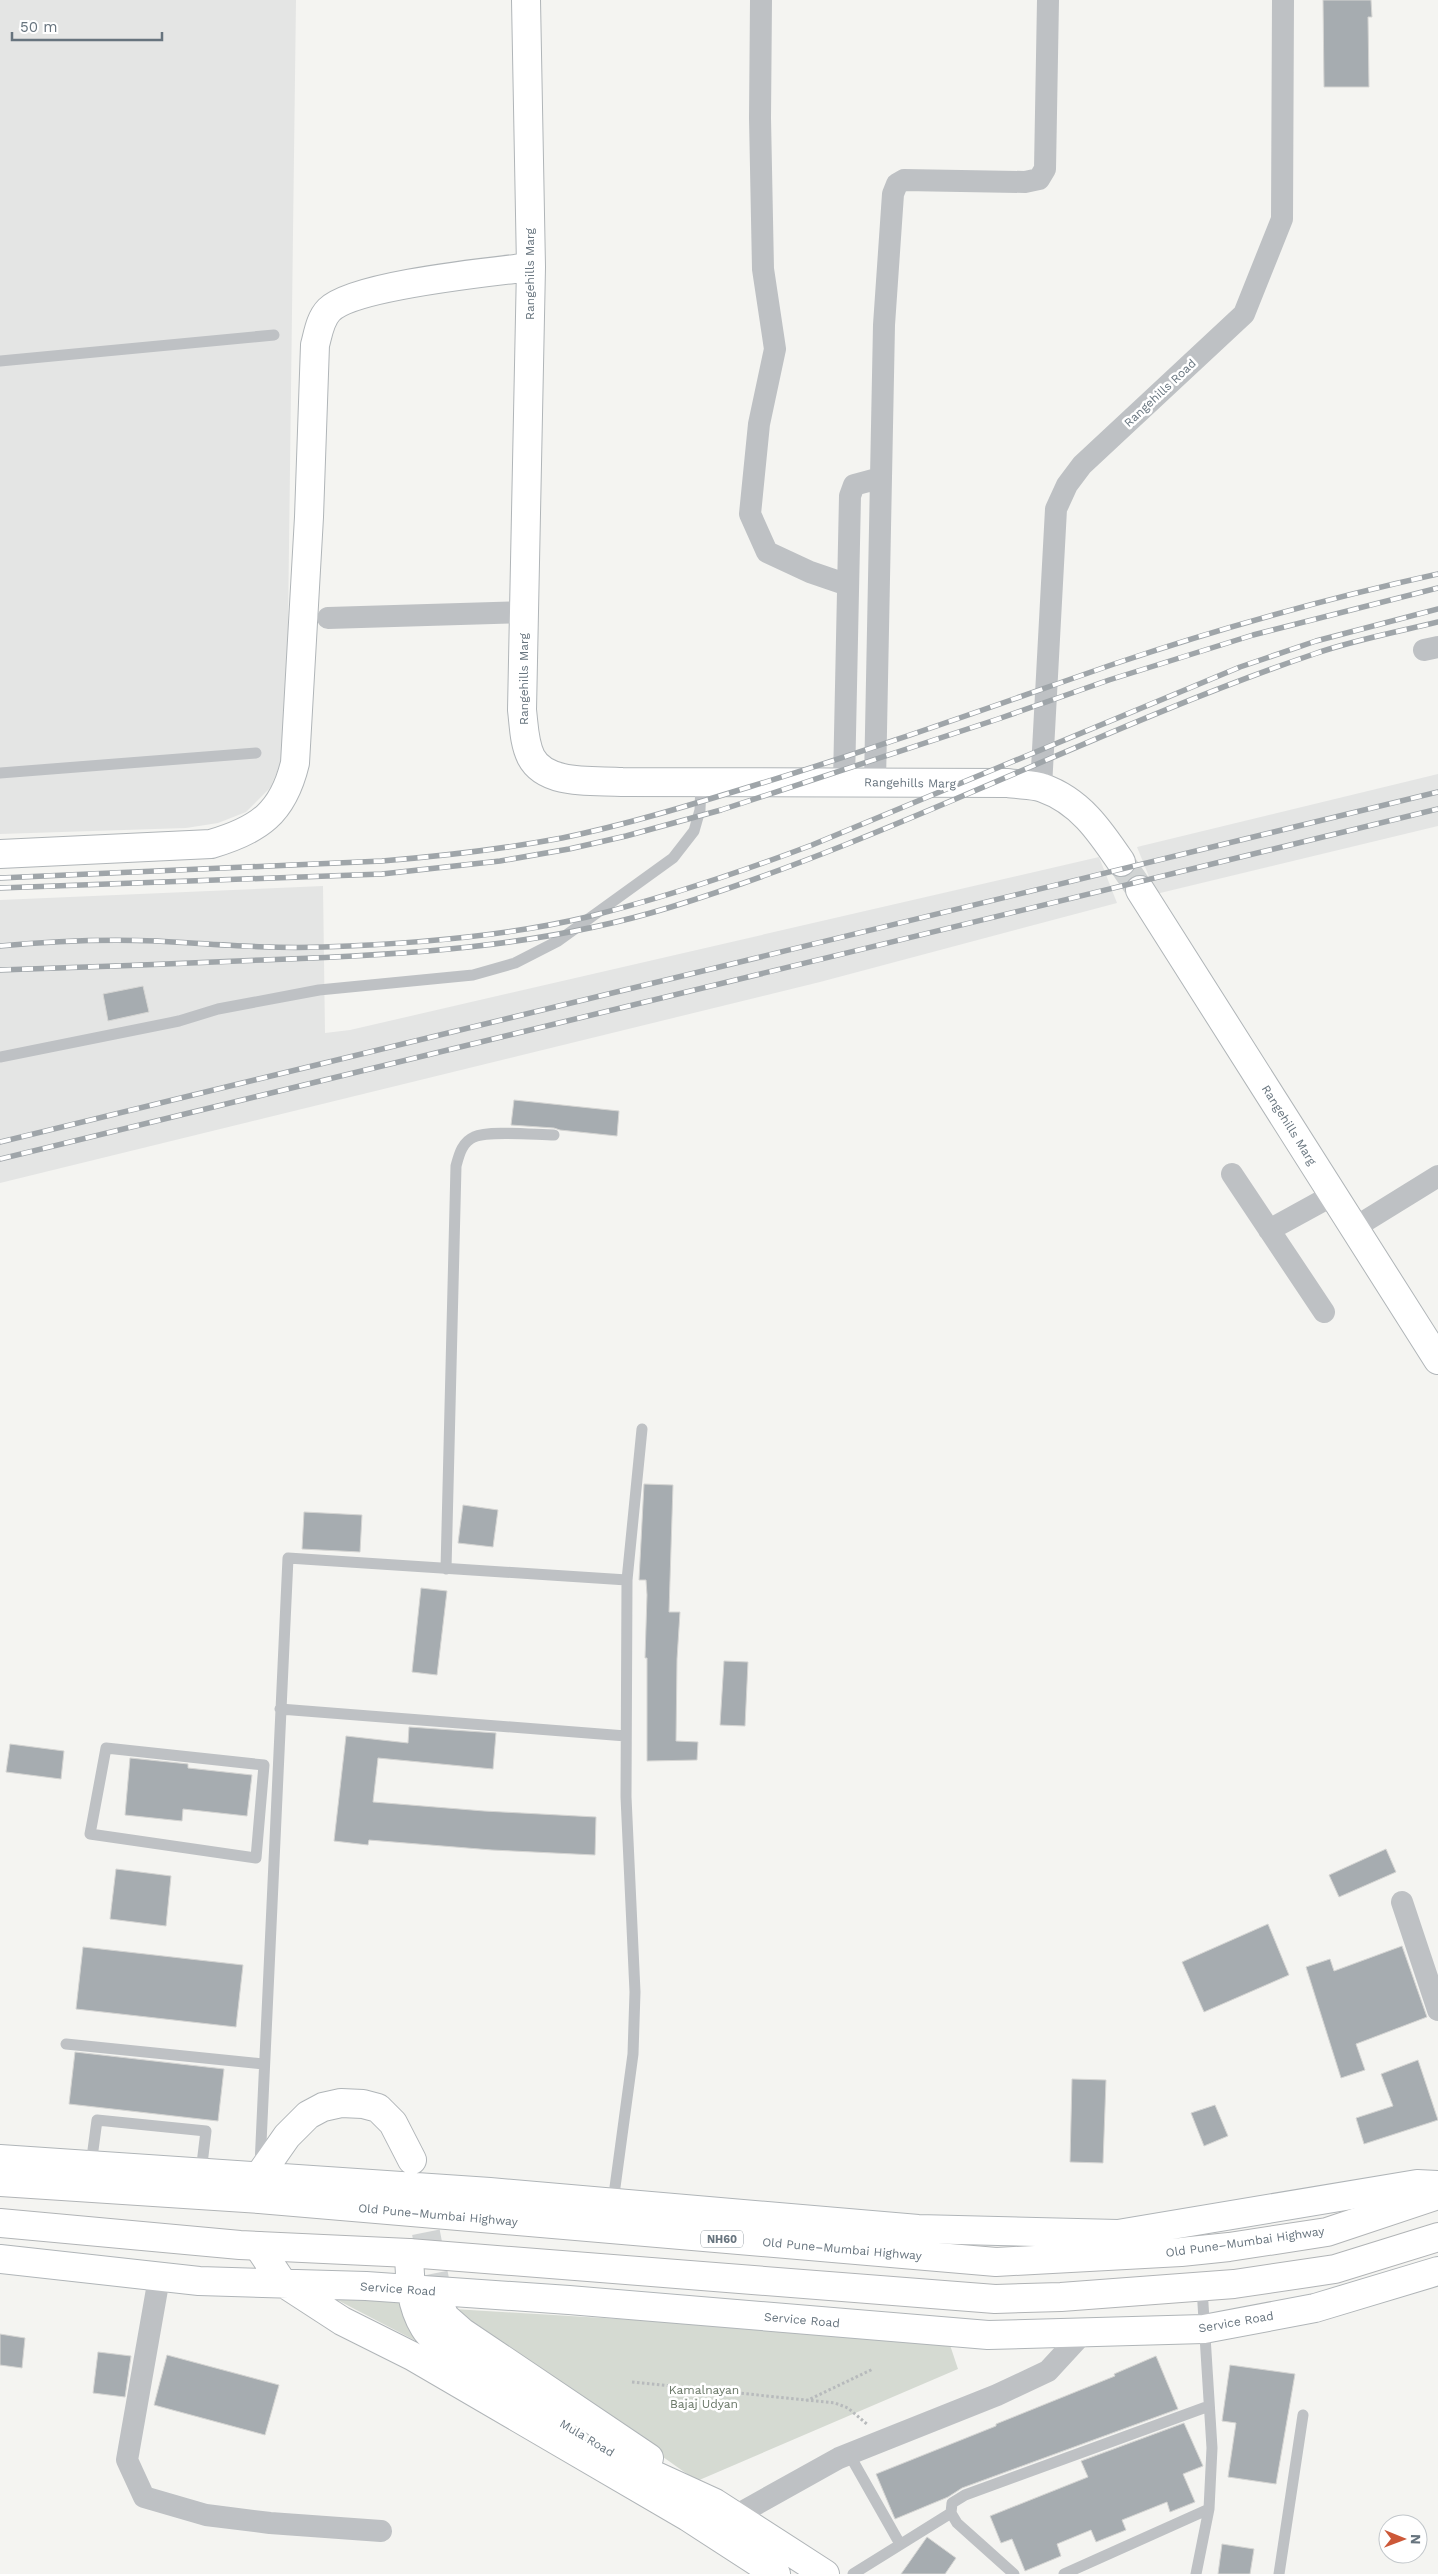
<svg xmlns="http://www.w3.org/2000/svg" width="1438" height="2574" font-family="'Work Sans',sans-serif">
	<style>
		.built { fill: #e4e5e4 }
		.green { fill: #d5dad2 }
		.building { fill: #a6acb0; stroke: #d5d5d3 }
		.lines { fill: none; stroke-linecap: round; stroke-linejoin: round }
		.secondary-tunnel { stroke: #d1d4d4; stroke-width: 28; stroke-dasharray: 28 14; stroke-linecap: butt }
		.secondary-casing { stroke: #b0b5b8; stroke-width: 30 }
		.highway-casing { stroke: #b1b4b6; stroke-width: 30 }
		.path { stroke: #b7babc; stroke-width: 3; stroke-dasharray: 2.5 2.5; stroke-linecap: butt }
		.lane { stroke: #bec1c4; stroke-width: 11 }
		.street { stroke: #bec1c4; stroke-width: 22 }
		.secondary { stroke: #fff; stroke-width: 28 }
		.highway { stroke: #fff; stroke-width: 28 }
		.rail-casing { stroke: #9fa5a9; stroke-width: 5.5 }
		.rail { stroke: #fff; stroke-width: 4; stroke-dasharray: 11; stroke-linecap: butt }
		.labels { text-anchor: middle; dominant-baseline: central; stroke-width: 5; stroke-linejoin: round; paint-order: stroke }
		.shield { fill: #fff; stroke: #959ea5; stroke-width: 1 }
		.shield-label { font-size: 11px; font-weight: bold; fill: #67747e }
		.street-label { font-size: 12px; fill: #67747e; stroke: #fff }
		.park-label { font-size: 12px; fill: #687665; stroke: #fff }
	</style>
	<rect width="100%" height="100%" fill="#f4f4f1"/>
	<path class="built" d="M0,0h296l-9,702 -4,56 -13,30 -24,24 -28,11 -32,5 -186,6z
		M1438,774v52l-282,68 -19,-47z
		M1099,857l18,46 -297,79 -820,201v-283l323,-14 2,147 25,-3z"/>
	<path class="green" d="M320,2291l77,5 21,46z
		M454,2309l494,30 10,30 -261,112z"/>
	<path class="building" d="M1323,0h48l1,17h-4l1,70h-45z
		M143,986l6,26 -41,9 -5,-27z
		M514,1100l105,11 -2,25 -57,-6 -6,-2 -43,-3z
		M644,1484l29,1 -4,127h11l-3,47 -1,82 22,1 -1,18 -50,1v-103h-2l2,-63 -1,-15h-7z
		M463,1505l35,5 -5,37 -35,-4z
		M304,1512l58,3 -2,37 -58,-3z
		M421,1588l26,3 -10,84 -25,-3z
		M724,1661l24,1 -3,64 -25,-1z
		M409,1727l87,6 -3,36 -115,-11 -5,44 111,9 112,6 -1,38 -103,-5 -123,-10 -1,5 -34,-4 12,-105 62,7z
		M10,1744l54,7 -3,28 -55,-7z
		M130,1758l58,6v4l64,7 -5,41 -64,-7 -1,12 -57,-6z
		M1386,1849l10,23 -57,25 -10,-22z
		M116,1869l55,7 -5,50 -56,-7z
		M1268,1924l21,51 -85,37 -22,-50z
		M1402,1946l25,71 -71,27 9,26 -24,8 -35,-111 24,-8 4,12z
		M83,1947l160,18 -7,62 -160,-18z
		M75,2052l149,17 -6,52 -149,-17z
		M1418,2060l20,60 -74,24 -8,-26 37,-12 -12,-32z
		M1072,2079l34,1 -3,83 -33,-1z
		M1215,2105l13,31 -24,10 -13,-33z
		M0,2334l25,4 -3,30 -22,-3z
		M98,2352l33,4 -6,41 -32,-4z
		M167,2355l112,30 -14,50 -111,-30z
		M1156,2356l22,53 -216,79 -14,9 -53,22 -19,-45 120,-48v-2l119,-48 -1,-2z
		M1230,2365l65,9 -19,110 -48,-7 8,-54 -14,-2z
		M1184,2423l19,43 -20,8 12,28 -25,10 -3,-10 -45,18 4,10 -30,12 -5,-12 -34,14 4,12 -36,15 -13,-32 -11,4 -11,-27 98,-39 -7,-16z
		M927,2537l29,21 -11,16h-44z
		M1222,2544l32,5 -4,25h-32z"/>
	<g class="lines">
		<path class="secondary-tunnel" d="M1121,862l19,28
			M418,2191l22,115"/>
		<defs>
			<path id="secondary" d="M526,0l5,267 -9,443c2,16 2,33 9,47 15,29 64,23 91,25l386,1c11,2 25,1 35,5 37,13 57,43 78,74
				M0,854l211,-10c48,-14 72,-31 84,-81l14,-246 6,-172c3,-11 5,-26 14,-35 25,-25 162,-38 202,-43
				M1140,890l298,470
				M0,2159l490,33 428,37 200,5 299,-50 21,1
				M259,2192v-16l28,-40 21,-21 15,-8 18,-4 22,1 15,4 15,15 19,37
				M258,2246l24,36 60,39 70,35 276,161 88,57
				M409,2253c1,26 1,51 15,74 16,28 107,76 138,95
				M0,2259l199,22 167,5 203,14 419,35 216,-6 111,-21 123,-37
				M440,2306l5,11 17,15 187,126
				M616,2455l16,10 83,38 110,71"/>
			<path id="highway" d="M0,2182l259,17 737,63 185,-10 48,-5 98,-15 111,-37
				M0,2223l240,22 169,8 586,46 66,-2 173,-13 101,-15 103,-32"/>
		</defs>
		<use href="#secondary" class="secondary-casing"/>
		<use href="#highway" class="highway-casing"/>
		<path class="path" d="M632,2382l203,21 13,5 20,17
			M806,2401l67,-32"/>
		<path class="lane" d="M0,361l274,-26
			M0,773l256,-20
			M0,1057l179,-36 39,-12 101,-19 154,-15 42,-12 43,-22 115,-83 21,-27 6,-21 1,-28
			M446,1569l10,-403c3,-11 6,-24 18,-29 14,-7 63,-2 80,-2
			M280,1709l346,27
			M106,1748l158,17 -8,93 -166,-24z
			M66,2044l197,20
			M91,2165l6,-45 109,11 -5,41
			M260,2165l28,-607 339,22
			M613,2202l20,-148 2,-62 -9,-195 1,-217 15,-151
			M849,2454l51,90
			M853,2574l98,-61
			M1014,2574l-57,-51 -6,-10 1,-10 13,-8 244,-89
			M1064,2574l145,-65
			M1196,2574l13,-65 3,-61 -10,-160
			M1279,2574l24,-159"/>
		<path class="street" d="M761,0l-1,118 3,151 12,80 -16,75 -9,90 17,38 43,20 38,13
			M328,618l196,-6
			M1424,650l14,-3
			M844,782l6,-286 4,-11 26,-7
			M875,782l9,-457 9,-131 4,-10 7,-4 121,2 14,-3 6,-10 3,-169
			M1041,787l15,-278 11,-24 15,-20 162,-151 38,-95 1,-219
			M1232,1174l92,138
			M1354,1228l84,-52
			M1269,1230l64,-35
			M1402,1902l36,108
			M159,2278l-32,182 17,37 62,18 64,8 111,8
			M721,2521l14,-5 104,-58 158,-63 51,-24 35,-38"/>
		<use href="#secondary" class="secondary"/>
		<use href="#highway" class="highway"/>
		<defs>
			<path id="rail" d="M0,878l382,-17c61,-5 121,-12 180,-23 63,-13 125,-32 187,-51 123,-37 244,-81 365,-123 106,-36 215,-66 324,-90
				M0,888l382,-14 118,-13 69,-12 57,-13 95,-26 277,-91 111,-39 144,-45 185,-47
				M0,946c52,-5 105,-7 157,-5 56,3 111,8 166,6 87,-3 180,-10 264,-30 76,-19 151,-44 225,-72l428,-178 76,-26 122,-32
				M0,970c88,-3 175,-6 263,-10 138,-5 275,-12 408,-53 221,-68 425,-179 643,-253 40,-14 83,-22 124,-32
				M0,1142l1438,-350
				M0,1159l1438,-350"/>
		</defs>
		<use href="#rail" class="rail-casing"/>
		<use href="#rail" class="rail"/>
	</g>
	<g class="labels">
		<rect class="shield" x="701" y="2230.5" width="42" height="17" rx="4"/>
		<g class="shield-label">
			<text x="722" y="2239">NH60</text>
		</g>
		<g class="street-label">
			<text transform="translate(530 274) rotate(-90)">Rangehills Marg</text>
			<text transform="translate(1160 393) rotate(-43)">Rangehills Road</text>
			<text transform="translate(524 679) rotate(-90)">Rangehills Marg</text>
			<text transform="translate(910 783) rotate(1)">Rangehills Marg</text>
			<text transform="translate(1289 1125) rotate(58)">Rangehills Marg</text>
			<text transform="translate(438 2215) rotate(5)">Old Pune–Mumbai Highway</text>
			<text transform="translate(1245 2242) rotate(-8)">Old Pune–Mumbai Highway</text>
			<text transform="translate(842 2249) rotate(5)">Old Pune–Mumbai Highway</text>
			<text transform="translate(398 2289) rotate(4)">Service Road</text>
			<text transform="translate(802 2320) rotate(5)">Service Road</text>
			<text transform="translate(1236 2322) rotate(-10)">Service Road</text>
			<text transform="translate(587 2438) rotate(31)">Mula Road</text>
		</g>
		<g class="park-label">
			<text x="704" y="2390">Kamalnayan<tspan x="704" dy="14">Bajaj Udyan</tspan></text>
		</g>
	</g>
	<g transform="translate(1403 2539) rotate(91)"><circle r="24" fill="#ffffff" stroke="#c2c7cb"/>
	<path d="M0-4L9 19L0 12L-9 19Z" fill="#cc5838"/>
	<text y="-8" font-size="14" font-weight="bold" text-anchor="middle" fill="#67747e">N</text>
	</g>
	<path d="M12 32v8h150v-8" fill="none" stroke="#67747e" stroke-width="2.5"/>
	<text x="20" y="32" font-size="15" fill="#67747e" stroke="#ffffff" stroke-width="4" paint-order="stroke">50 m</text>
</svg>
